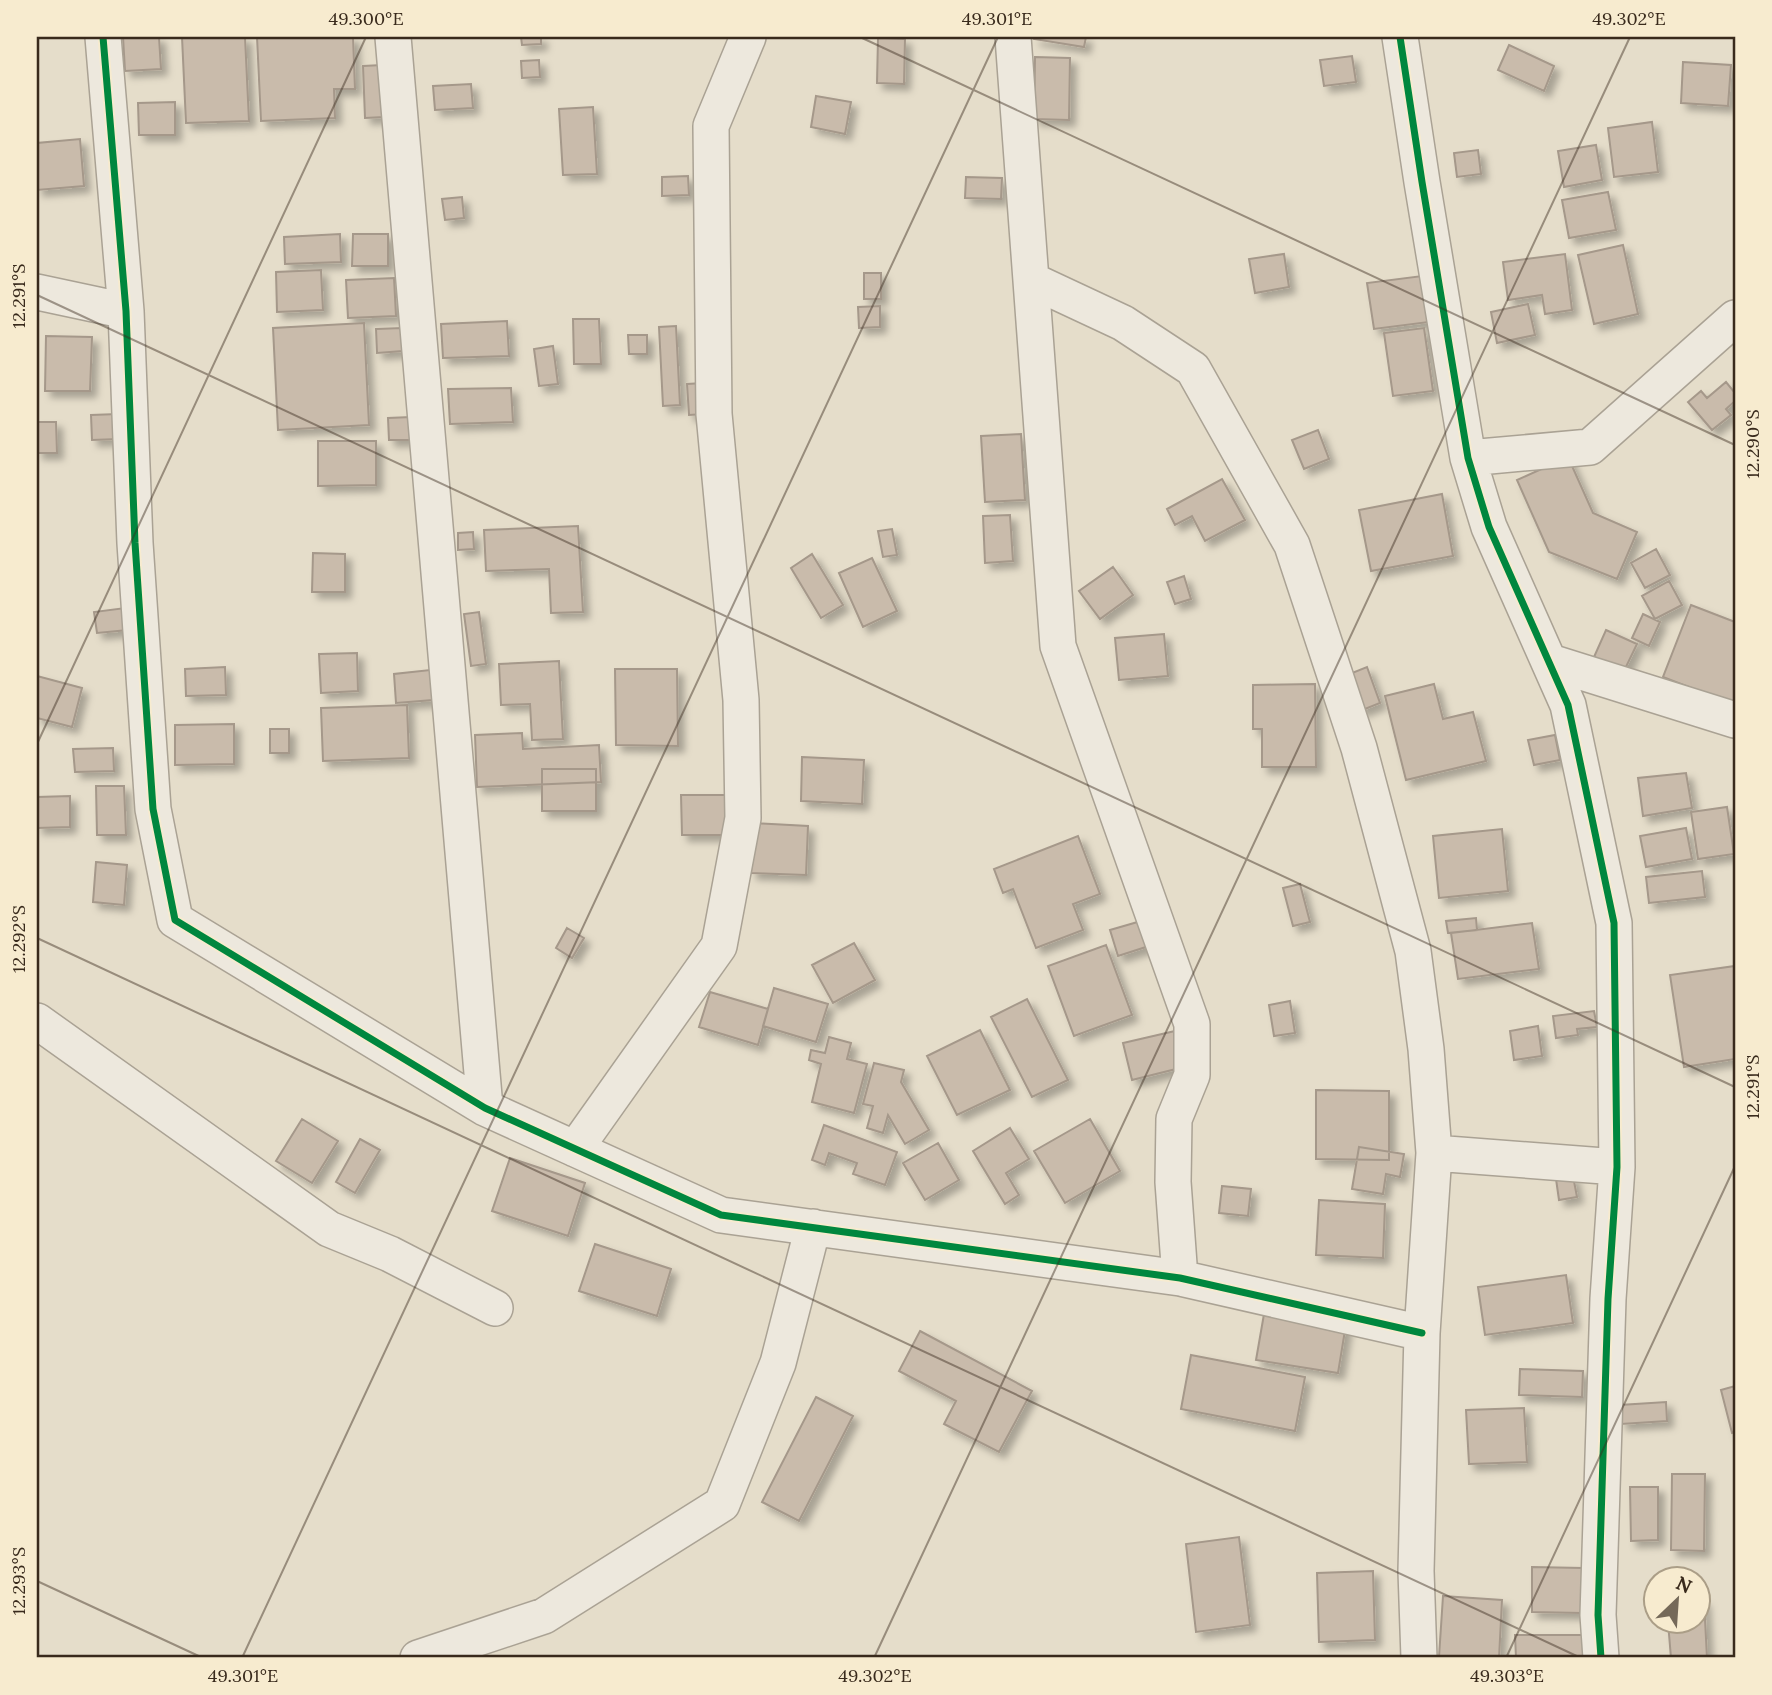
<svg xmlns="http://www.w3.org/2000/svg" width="1772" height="1695" font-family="Lora,serif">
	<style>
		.building { fill: #c9bbab; stroke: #a5988a; stroke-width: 2; filter: url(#shadow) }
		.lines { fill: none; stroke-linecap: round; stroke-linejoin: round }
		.minor-casing { stroke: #aaa294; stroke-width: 38 }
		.minor { stroke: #ede8dd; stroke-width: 35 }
		.cycleway-casing { stroke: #f7ebcf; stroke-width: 11 }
		.cycleway { stroke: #00873e; stroke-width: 7 }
		.ticks { fill: none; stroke: #392a1c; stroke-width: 2; stroke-opacity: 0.45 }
		.neatline { fill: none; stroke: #392a1c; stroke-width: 2.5 }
		.ticks-label { font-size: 18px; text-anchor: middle; fill: #392a1c }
	</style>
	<defs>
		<filter id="shadow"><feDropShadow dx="6" dy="6" stdDeviation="3.5" flood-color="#0004"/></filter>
	</defs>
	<rect width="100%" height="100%" fill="#e5ddca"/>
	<path class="building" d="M123,37h36l2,32 -36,2z
		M182,37h63l4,84 -63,2z
		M257,37h96l2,52h-21l1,29 -74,3z
		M521,37h20v7l-19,1z
		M1034,37h52l-2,10 -50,-8z
		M878,38l27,1 -1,45 -27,-1z
		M1509,45l45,21 -10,25 -46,-21z
		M1352,56l4,26 -32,4 -4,-26z
		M1035,57l35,1 -1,62 -35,-1z
		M539,60l1,17 -18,1 -1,-17z
		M1683,62l48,3 -3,41 -47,-3z
		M382,65l2,52 -19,1 -2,-52z
		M471,84l2,24 -38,2 -2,-24z
		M816,96l35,6 -6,32 -34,-7z
		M175,102v33h-36l-1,-32z
		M593,107l4,67 -34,1 -4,-66z
		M1652,122l6,50 -44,5 -6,-49z
		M80,139l4,47 -47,4v-47z
		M1596,145l6,35 -38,7 -6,-36z
		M1478,150l3,24 -24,3 -3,-24z
		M688,176l1,19 -27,1v-19z
		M966,177l36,1 -1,21 -36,-1z
		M1608,192l8,38 -47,8 -7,-38z
		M462,197l2,21 -19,2 -3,-21z
		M340,234l1,28 -56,2 -1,-27z
		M353,234h35v32h-36z
		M1623,245l15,69 -44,10 -16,-69z
		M1284,254l5,33 -34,6 -6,-34z
		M1565,254l7,56 -27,4 -3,-19 -34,5 -5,-38z
		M321,270l2,40 -46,2 -1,-40z
		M864,273h17v26h-17z
		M1422,276l7,46 -55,7 -7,-46z
		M394,278l2,38 -48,2 -2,-38z
		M1528,304l7,31 -38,8 -6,-31z
		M880,306v21l-21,1 -1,-21z
		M573,319h26l2,45h-27z
		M507,321l2,35 -66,2 -2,-34z
		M364,323l5,102 -91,5 -5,-102z
		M676,326l4,79 -17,1 -4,-79z
		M402,328l1,23 -26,2 -1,-24z
		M1424,328l9,63 -40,5 -9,-63z
		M628,335h19v19h-18z
		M46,336l46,1 -2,54h-45z
		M553,346l5,38 -19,2 -5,-37z
		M1726,382l9,11v8l-9,8 5,6 -19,15 -24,-28 13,-11 6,7z
		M703,383l2,31 -16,1 -2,-31z
		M511,388l2,34 -63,2 -2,-35z
		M118,414l1,25 -27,1 -1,-25z
		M411,417l2,23h-24l-1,-22z
		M37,422h19l1,31h-20z
		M1318,430l11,29 -25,10 -12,-29z
		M1021,434l4,66 -40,2 -4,-66z
		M318,441h58v44l-58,1z
		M1568,457l25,56 44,19 -20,47 -68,-27 -32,-72z
		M1222,479l23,41 -40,21 -13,-25 -17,9 -8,-16z
		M1442,494l11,62 -82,15 -12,-61z
		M1010,515l3,46 -28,2 -2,-47z
		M578,526l5,86 -32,1 -2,-44 -63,2 -2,-41z
		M892,529l5,26 -14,2 -5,-26z
		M473,532l1,17 -16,1v-17z
		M1656,549l14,26 -25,13 -14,-25z
		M313,553l32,1v38h-33z
		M812,554l31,51 -22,13 -30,-50z
		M872,558l25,53 -34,16 -24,-54z
		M1113,567l20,28 -33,24 -21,-28z
		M1184,576l7,23 -16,5 -8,-22z
		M1669,581l13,24 -27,14 -13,-23z
		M1691,605l44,17v83l-72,-28z
		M125,608l3,22 -31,3 -3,-21z
		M479,612l7,52 -15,2 -7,-52z
		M1643,614l17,8 -11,24 -17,-8z
		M1606,630l31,14 -13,27 -30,-14z
		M1164,634l4,42 -49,4 -4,-42z
		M357,653l1,38 -37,2 -2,-39z
		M559,661l4,78 -31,1 -2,-36 -29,1 -2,-41z
		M225,667l1,28 -40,1 -1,-27z
		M1367,667l13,36 -20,8 -13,-36z
		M615,669h62l1,77 -62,-1z
		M430,670l3,30 -37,3 -2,-29z
		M37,676l45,12 -10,39 -35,-9z
		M1315,684l1,83h-54v-38h-9v-44z
		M1434,684l9,35 30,-7 13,49 -80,19 -21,-84z
		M407,705l2,53 -86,3 -2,-53z
		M234,724v40l-59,1v-40z
		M270,729h19v24h-19z
		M522,733l1,16 76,-4 2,37 -124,5 -2,-52z
		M1555,735l5,25 -26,5 -6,-25z
		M113,748l1,23 -39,1 -2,-23z
		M802,757l62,3 -2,44 -61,-3z
		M542,769h54v42h-54z
		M1686,773l6,35 -49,8 -5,-38z
		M96,786h28l2,49h-29z
		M681,795h47v40h-46z
		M70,796v31l-33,1v-31z
		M1727,807l7,47 -36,5 -7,-47z
		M753,823l55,3 -2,49 -55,-2z
		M1686,828l6,31 -46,8 -6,-31z
		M1502,829l6,62 -69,7 -6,-62z
		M1078,836l22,58 -27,10 10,26 -47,18 -23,-59 -10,4 -9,-24z
		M96,862l31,3 -3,40 -31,-3z
		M1702,871l3,26 -56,6 -3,-26z
		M1300,884l10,38 -17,4 -10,-38z
		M1476,918l1,12 -29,3 -2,-12z
		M1141,921l8,25 -31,10 -8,-26z
		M1532,923l7,46 -81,10 -7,-46z
		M567,928l17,10 -12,20 -16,-10z
		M854,943l21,37 -42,23 -21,-38z
		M1106,945l26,70 -58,21 -26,-70z
		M1735,966v93l-51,8 -14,-92z
		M774,988l54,16 -12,38 -53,-16z
		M710,992l58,17 -10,36 -59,-18z
		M1027,999l41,81 -36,17 -41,-80z
		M1290,1001l5,32 -21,3 -5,-31z
		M1594,1011l3,16 -20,2 1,6 -22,3 -3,-22z
		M1538,1026l4,30 -28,4 -4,-29z
		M980,1030l30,60 -53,25 -30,-59z
		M1175,1031l9,36 -52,13 -9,-37z
		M829,1037l22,6 -4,16 20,5 -13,49 -42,-11 9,-38 -12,-4 2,-10 14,3z
		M874,1063l30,7 -3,12 28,48 -24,14 -17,-29 -5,18 -16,-5 6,-22 -10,-2z
		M1316,1090l73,1v69l-73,-1z
		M302,1119l36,22 -26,42 -36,-22z
		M1090,1119l30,52 -55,32 -31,-52z
		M824,1125l73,27 -12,33 -32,-11 4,-11 -28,-10 -4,12 -13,-5z
		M1010,1128l19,31 -23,14 13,22 -14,9 -32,-53z
		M360,1139l20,11 -25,43 -19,-11z
		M938,1143l21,37 -34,20 -22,-37z
		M1359,1147l45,7 -4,23 -14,-3 -3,20 -31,-5z
		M510,1158l75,25 -17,53 -76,-25z
		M1573,1176l4,21 -18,3 -3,-21z
		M1222,1186l29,3 -3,27 -29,-3z
		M1319,1200l66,4 -2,54 -67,-3z
		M595,1244l76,25 -14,47 -78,-25z
		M1566,1275l7,48 -88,12 -7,-48z
		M1348,1312l-10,61 -82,-13 8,-46z
		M920,1331l112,60 -33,61 -55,-28 12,-23 -57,-30z
		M1191,1355l114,22 -10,54 -114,-22z
		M1520,1369l63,2 -1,26 -63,-2z
		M1735,1386v46l-3,1 -11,-43z
		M816,1397l37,19 -54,105 -37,-19z
		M1666,1402l1,19 -46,3 -1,-19z
		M1524,1408l3,54 -58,2 -3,-54z
		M1672,1474h33l-1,77 -33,-1z
		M1630,1487h28v53l-27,1z
		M1239,1537l11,88 -54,7 -10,-88z
		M1532,1567l51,1 -1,45 -50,-1z
		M1373,1571l2,69 -56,2 -2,-69z
		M1443,1596l59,4 -3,58 -60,-1z
		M1704,1600l3,58h-36l-3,-36h30v-21z
		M1515,1635h72v23h-71z"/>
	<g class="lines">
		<defs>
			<path id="minor" d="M103,37l23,274 9,232 18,266 22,111 310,188 236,107 459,63 242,55
				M393,37l92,1071
				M1013,37l45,609 134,378v51l-18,44 -1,63 7,96
				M1400,37l22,145 46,276 21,69 79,178 46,218 3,244 -9,132 -10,316 3,43
				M1031,280l92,43 70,46 99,176 67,203 54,203 13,98 8,104 -12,180 -6,238 3,87
				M37,292l89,19
				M1468,458l122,-11 145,-129
				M1550,662l185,58
				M37,1021l292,208 61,25 105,54
				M575,1149l144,-203 24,-128 -2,-118 -27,-286 -3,-288 37,-89
				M1434,1153l183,14
				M418,1658l126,-42 178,-112 56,-141 35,-136"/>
		</defs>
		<use href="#minor" class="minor-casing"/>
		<use href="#minor" class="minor"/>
		<defs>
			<path id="cycleway" d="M103,37l23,274 9,232 18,266 22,111 310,188 236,107 459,63 242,55
				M1400,37l22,145 46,276 21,69 79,178 46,218 3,244 -9,132 -10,316 3,43"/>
		</defs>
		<use href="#cycleway" class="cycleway-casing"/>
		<use href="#cycleway" class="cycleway"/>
	</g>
	<path class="ticks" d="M860,37l875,408M37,295l1698,792M37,744l329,-707M37,938l1544,720M37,1581l166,77M242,1658l756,-1621M874,1658l756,-1621M1506,1658l229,-492"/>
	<rect width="1772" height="1695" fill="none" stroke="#f7ebcf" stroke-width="77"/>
	<g transform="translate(1677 1600) rotate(25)"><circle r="33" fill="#f7ebcf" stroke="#ab9e87" stroke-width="2"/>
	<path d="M0-5L12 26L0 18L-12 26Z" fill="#756959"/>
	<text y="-10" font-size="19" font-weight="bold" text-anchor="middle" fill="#392a1c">N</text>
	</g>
	<rect x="38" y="38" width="1696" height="1618" class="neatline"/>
	<g class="ticks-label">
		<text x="366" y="25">49.300°E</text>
		<text x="997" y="25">49.301°E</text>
		<text x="1629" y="25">49.302°E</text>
		<text transform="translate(19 296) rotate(-90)" y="6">12.291°S</text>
		<text transform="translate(1753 444) rotate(-90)" y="6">12.290°S</text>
		<text transform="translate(19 939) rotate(-90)" y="6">12.292°S</text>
		<text transform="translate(1753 1087) rotate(-90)" y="6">12.291°S</text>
		<text transform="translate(19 1581) rotate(-90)" y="6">12.293°S</text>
		<text x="243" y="1682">49.301°E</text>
		<text x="875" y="1682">49.302°E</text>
		<text x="1507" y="1682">49.303°E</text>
	</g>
</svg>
